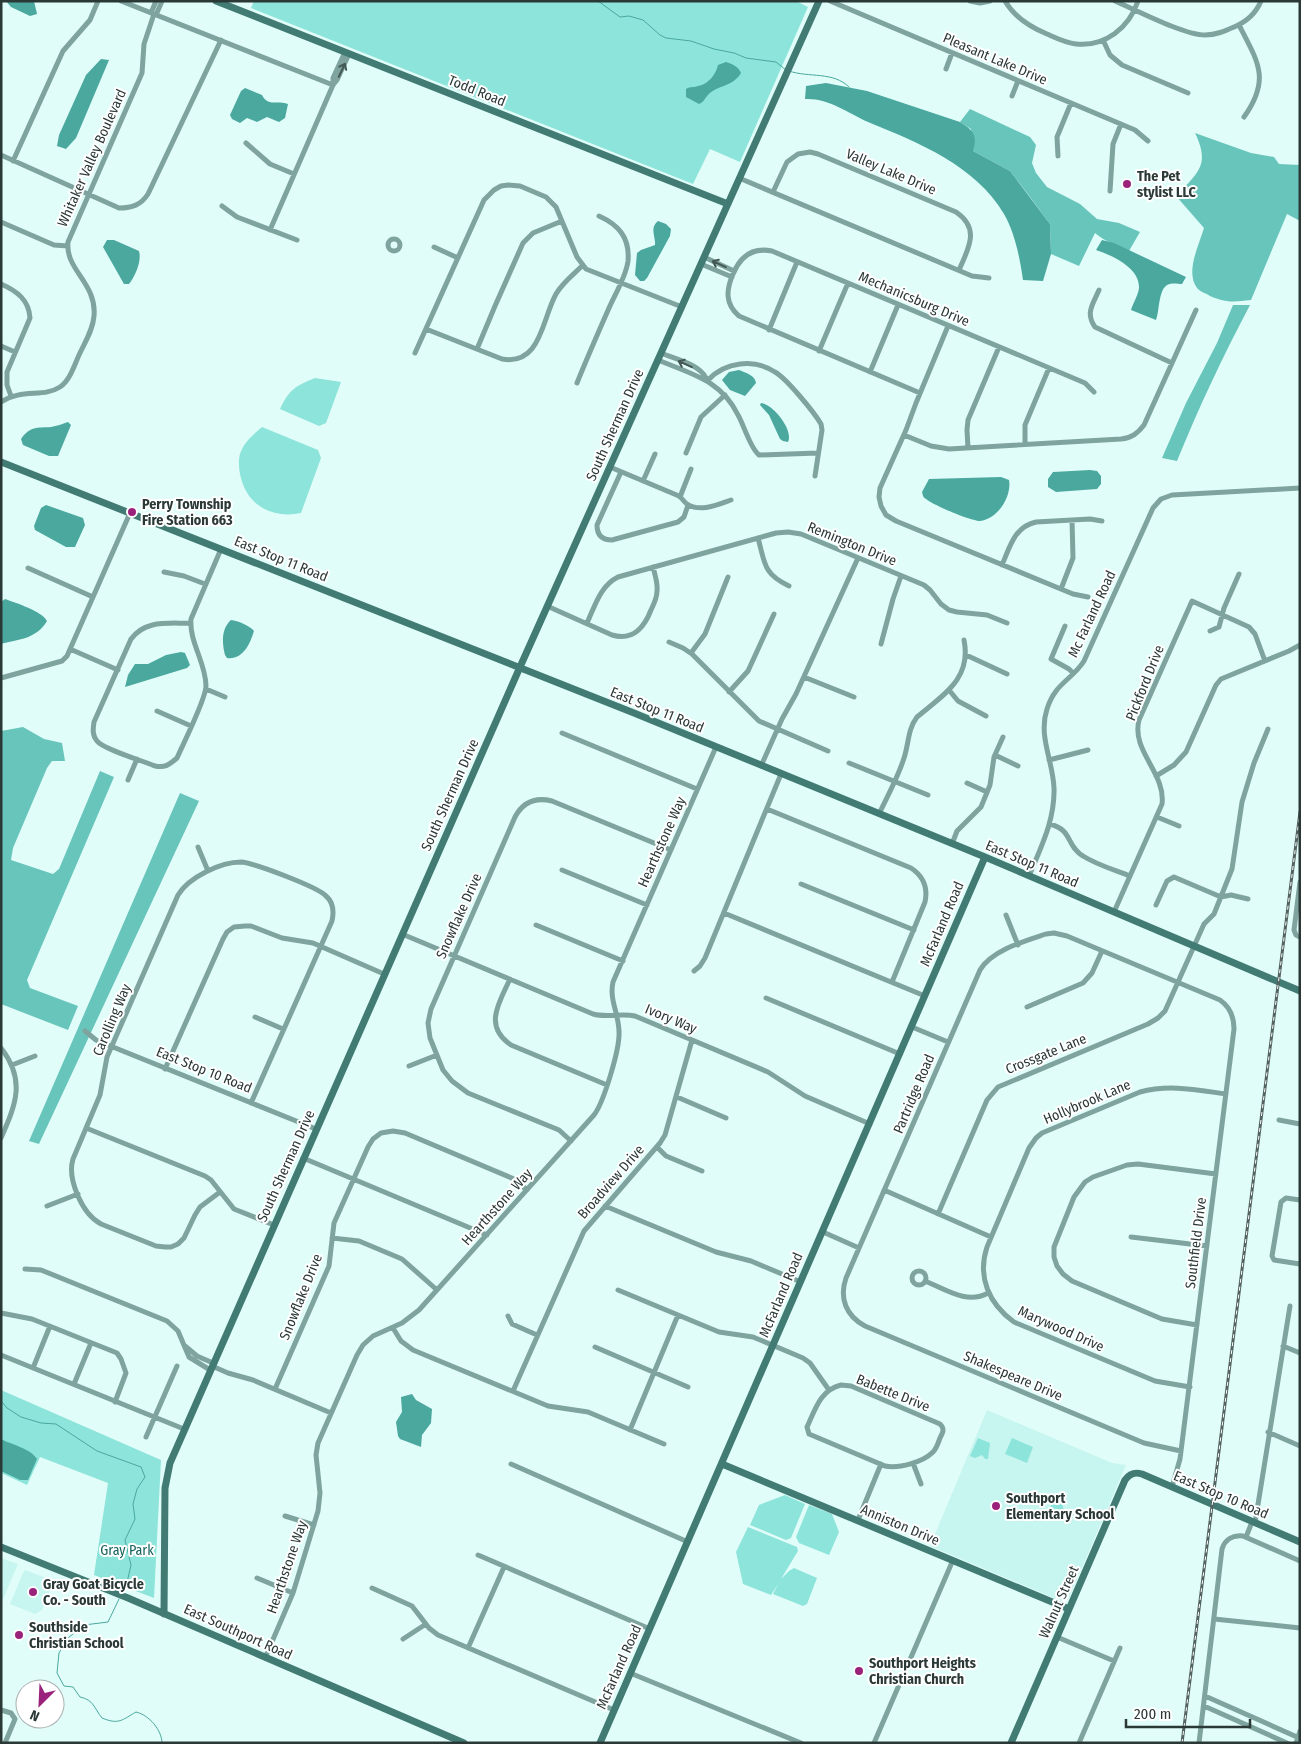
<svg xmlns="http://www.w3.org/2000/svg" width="1301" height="1744" font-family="'Fira Sans Condensed',sans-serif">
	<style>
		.built { fill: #c7f5ef }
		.green { fill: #8de4da }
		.forest { fill: #68c5bb }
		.water { fill: #4aa89f }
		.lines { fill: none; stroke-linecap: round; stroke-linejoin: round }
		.stream { stroke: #4aa89f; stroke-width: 1 }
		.street { stroke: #7fa39e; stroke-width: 5 }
		.secondary { stroke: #417b74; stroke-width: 7 }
		.rail-casing { stroke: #526361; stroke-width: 3 }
		.rail { stroke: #fff; stroke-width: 1; stroke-dasharray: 4; stroke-linecap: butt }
		.oneway { stroke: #445855 }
		.poi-dot { fill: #9b227b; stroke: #fff; stroke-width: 2 }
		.labels { text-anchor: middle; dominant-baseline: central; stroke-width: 4; stroke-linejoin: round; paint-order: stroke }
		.street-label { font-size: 14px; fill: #2a3836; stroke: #fff }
		.poi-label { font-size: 14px; font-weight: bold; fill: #2a3836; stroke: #fff; text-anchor: start }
		.park-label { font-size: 14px; fill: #17635d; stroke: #fff }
	</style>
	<rect width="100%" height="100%" fill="#e1fdf9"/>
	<path class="built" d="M987,1410l125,53 14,2 -57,133 -5,4 -134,-56z
		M1,1558l17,6 -17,40z
		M25,1570l26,10 2,4 -11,26 -7,4 -25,-10 13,-31z"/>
	<path class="green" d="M254,1h542l12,6 -68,155 -30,-13 -17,35 -442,-176z
		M315,378l26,4 -15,41 -7,3 -39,-17c9,-19 15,-23 35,-31z
		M262,427l56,23 3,8 -20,55c-28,6 -53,-7 -60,-35 -2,-7 -3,-17 -1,-24 4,-12 13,-19 22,-27z
		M1,1390l160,70 -7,138 -60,-23 14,-92 -68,-26 -13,28 -26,-12z
		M978,1438l12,5 -2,16h-3l-3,-4 -7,3 -5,-2z
		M1012,1438l21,9 -6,16 -22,-9z
		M785,1495l20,9 -14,34 -5,2 -36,-15 9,-20z
		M1054,1499l8,5 2,6 -10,8 -5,-7 2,-5v-6z
		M809,1505l23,9 7,18 -10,23 -30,-12 -3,-6z
		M748,1527l49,20 1,4 -17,28 8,-8 5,-3 23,10 -10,26 -4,2 -30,-12 5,-10 -7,11 -28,-11 -7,-32z"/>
	<path class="forest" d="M970,109l60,28 6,8 -4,18 4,10 11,14 33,17 17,15 22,4 21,9 -11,19c-12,-6 -24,-9 -34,-18l-16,33 -28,-12 -1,-30 -20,-27 -20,-26 -37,-20 -2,-22 -11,-7z
		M1195,133l56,20 23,4 5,7 21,1v56l-13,-7 -36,86c-17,2 -25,3 -41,-4 -4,-3 -10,-4 -13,-8 -12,-16 2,-43 7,-60l-28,-32c21,-23 35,-30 19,-63z
		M1233,305h17c-27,51 -51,102 -73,156l-15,-3 24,-55 31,-60z
		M23,727l21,12 18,4 3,18h-13l-5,7 -34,80 -2,12 42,14 6,-5 41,-98 14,6 -87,203 3,8 48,18 -10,24 -67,-26v-273z
		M180,793l19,8 -160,343 -10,-3z"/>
	<path class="water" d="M6,1h28l3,13 -7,2 -19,-9z
		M101,59l8,1 -33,78 -10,11 -9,-3 2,-11 27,-60z
		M726,62c6,2 12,4 15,11 -8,14 -24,12 -33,22 -4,4 -3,6 -9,9l-13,-7v-8c5,-3 7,-1 12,-3 11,-2 18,-12 20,-21z
		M826,83l41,8 93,31c13,8 18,13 13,29l37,20 40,53 1,30 -8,27 -20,-1c-3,-21 -8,-47 -19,-66 -29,-49 -85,-71 -136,-92 -22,-10 -39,-24 -63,-23l1,-13z
		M245,88l17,7c6,12 15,5 26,9l-3,14 -6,4 -12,-5 -10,5 -10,-4 -7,5 -8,-4 -2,-4 11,-24z
		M658,221l8,3 5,5 -1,7 -23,42 -3,3h-4l-5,-6 2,-22 4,-3 14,-5c1,-8 -6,-17 3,-24z
		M107,240h7l25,11c3,10 -4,26 -10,33h-5l-21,-37z
		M1102,240l12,3 72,34 -4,7c-3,0 -9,-1 -12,0 -12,2 -10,26 -14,36l-25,-10c2,-7 8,-16 8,-23 0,-20 -28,-32 -43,-37z
		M739,370c7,3 16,5 17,13l-11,13 -15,-6 -8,-10 7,-8z
		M761,403c12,1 33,27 27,39l-5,-1 -3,-2 -11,-24 -9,-10z
		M68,422l3,3 -13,31h-9l-26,-11 -2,-6c9,-13 16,-11 30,-12 6,-1 11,-3 17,-5z
		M1090,470l7,1 4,5v8l-4,5 -41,3 -8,-5v-8l5,-7z
		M1001,477l8,3c3,16 -11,39 -29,41 -9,0 -47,-16 -54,-22 -3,-2 -3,-3 -4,-7l7,-13z
		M46,505l37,13 2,7 -10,22h-9l-31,-17 -1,-4 7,-18z
		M5,599c11,4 37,12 42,22 -11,18 -27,18 -46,23v-42z
		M231,620c7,1 18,5 23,11 -4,13 -11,29 -27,27l-2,-3c-3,-12 -4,-26 6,-35z
		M181,652l4,1 5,12 -3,3 -62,19 3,-12 7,-11h13l18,-9z
		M412,1394l4,6 16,9 -1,14 -9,12 -1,12 -21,-8 -2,-3 -2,-14 6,-10 -1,-15z
		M1,1439c11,6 29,9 36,20l-9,21h-8l-19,-9z"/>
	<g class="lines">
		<path class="stream" d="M598,1l22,16 9,-1 14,4 17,15 6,3 25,3 23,8 20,4 12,5 30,4 10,8
			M789,71c20,7 44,0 60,16
			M1,1401l6,7 14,9 20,6 15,1 41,27 44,16 4,10 -8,12 -4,15 2,15 -10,21 6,25 -5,22 -4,6
			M119,1599l-11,23 -24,3 -16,13 -9,15 -2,20 7,13 9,1 7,10c14,3 14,11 22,21 17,7 20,2 34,-6 13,3 26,18 26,31"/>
		<path class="street" d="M121,1l212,84 -63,145
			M830,1l305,129 13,11
			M970,1l10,2 10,-2
			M1005,1c10,17 25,26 42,33 9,4 19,9 29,10 29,3 53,-16 62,-43
			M1115,1c21,9 69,34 90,34 11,0 20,-4 29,-8 12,-5 22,-14 27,-26
			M151,13l5,-12
			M156,15l6,-14
			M1239,25c19,37 32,54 5,92
			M1103,40l7,15 12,10 66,28
			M345,52l-12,26v7l4,-5 12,-26
			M946,69l6,-16
			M1012,96l6,-15
			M246,143l24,21 24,10
			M1,155l118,53c13,0 22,-3 29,-14l73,-154
			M1058,156l-1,-19 14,-34
			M13,161l50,-110 27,-31 8,-19
			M739,178l233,98 17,2
			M1110,191l3,-47 8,-20
			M773,192l14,-30 11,-8 12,-2 8,2 138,58c25,17 12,37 3,58
			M222,206l15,11 60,23
			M1,222l53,23 14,1
			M388 245a6 6 0 1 1 12 0a6 6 0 1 1-12 0Z
			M434,247l24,11
			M704,257l30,14
			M701,264l31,13
			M1,284c16,7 28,16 29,34l-23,54v13l4,11
			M1099,290c-6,14 -14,23 -4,37l77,36
			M948,326l-32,77 -10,27 -26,58 -1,9 2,9 5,9 10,6 177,73 15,3
			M426,329l76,30c39,7 40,-40 54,-65 6,-11 18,-20 27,-29
			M769,330l28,-68
			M1,346l14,6
			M477,349l18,-43 28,-63 10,-10 29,-12
			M819,351l29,-68
			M415,353l69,-153 10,-10 7,-4 7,-1 12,1 26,11 10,10 21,50 9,12 96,38
			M661,353c14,6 38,11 45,25
			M658,360c33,14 63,20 80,55 6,10 12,33 21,40l59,-2
			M870,372l28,-67
			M708,380c17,-18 46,-22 67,-8 11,6 39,40 46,52l1,6 -7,46
			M577,383c10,-25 21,-50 32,-75 6,-14 17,-31 19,-47 2,-23 -9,-36 -29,-45
			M920,393l-181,-77c-14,-12 -13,-26 -6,-42 7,-17 19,-27 39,-23l313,132 9,9
			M1,402c21,-14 42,-4 59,-15 10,-7 14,-21 19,-32 6,-13 14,-25 15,-39 3,-33 -29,-46 -26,-74l74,-169 2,-29 10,-30
			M904,435l27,11 18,3 172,-10c11,-1 17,-6 23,-14l52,-115
			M1025,444v-19l24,-57
			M968,448l-1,-18 1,-10 31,-73
			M686,453l15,-36 24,-22
			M610,467l69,29c3,2 5,6 8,8 13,9 32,0 44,-4
			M621,472l-24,53c0,10 5,15 15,15l66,-18 6,-5 4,-12
			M643,481l12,-27
			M680,497l11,-28
			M758,538c7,25 5,36 31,48
			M1002,565c8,-18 12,-38 34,-43l54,-3 12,2
			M28,568l65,29
			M164,572l20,4 21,8
			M1061,589l12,-31 -1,-38
			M547,606l65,29c21,6 32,-7 39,-25 3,-6 6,-12 6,-19 1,-8 -2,-16 -4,-24
			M191,623c-22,1 -45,-4 -60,16l-37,83c-1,7 -2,13 3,19 6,8 46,20 58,25 10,2 14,-1 22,-8 6,-14 29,-59 29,-72 0,-23 -17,-44 -15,-67l30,-70
			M587,623c8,-17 13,-37 31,-46l158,-44 12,-1 13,2 123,51 6,5 11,14 8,6 8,2 30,3 20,8
			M1065,626l-14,33 18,10 4,4
			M1210,631l9,-4 5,-19 15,-34
			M669,642l14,6 9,6 67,67 69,30
			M881,644l12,-45 8,-23
			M70,649l48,21
			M691,653l14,-19 23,-57
			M966,655l41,19
			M804,677l50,20
			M1,678l61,-17 5,-5 63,-143
			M206,689l19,8
			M949,690l9,11 28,15
			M729,692l19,-21 26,-57
			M157,711l34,15
			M562,733l135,56
			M995,755l23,11
			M1049,760l39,-10
			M849,763l79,32
			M761,766l21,-47 14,-25 62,-136
			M1156,776l18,-11 12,-13 30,-67 5,-6 68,-28 11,-6
			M128,780l9,-21
			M967,783l20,9
			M767,809l144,59c12,8 17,20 14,34l-33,80
			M879,814c8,-17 18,-35 24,-53 6,-15 4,-31 14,-44 26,-22 55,-38 47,-77
			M1157,817l22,9
			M1050,824c23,6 16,22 33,32 14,9 32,14 47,20
			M952,844l5,-13 24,-24 9,-22 4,-28 9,-20
			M198,847l10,24
			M562,870l85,35
			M1029,876c12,-29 26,-56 25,-88 -1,-27 -16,-52 -7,-79 8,-26 25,-29 37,-48l69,-153 8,-9 11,-4 128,-7
			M1300,882l-6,48 2,5 4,2
			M801,884l113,46
			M1156,905l11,-24 7,-4 47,20 10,-2 17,4
			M1114,912l48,-108c4,-31 -31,-53 -23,-84l53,-119 57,26 6,7 10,27
			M724,913l201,83
			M1006,915l12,30
			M536,925l87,36
			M402,934l191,80c14,4 28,-1 42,2l133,56 37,24 65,28
			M694,971l6,-5 5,-8 76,-184
			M510,979c-11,24 -27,47 1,66l96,40
			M766,998l134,56
			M1027,1007l56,-24 9,-10 10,-22
			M255,1017l28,12
			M912,1027l36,15
			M85,1031l11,9 7,3 213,86
			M1,1048c25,32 15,56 0,90
			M12,1065l23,-9
			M409,1066l28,-11
			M165,1069l58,-130 4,-7 7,-5 11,-1h6l31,12 31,5 71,31
			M677,1097l49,21
			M1279,1120l21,4
			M86,1128l119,48 6,4 23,29 40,16
			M571,1141l-12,-11 -91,-37 -16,-12 -9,-11 -13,-32 -2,-15 3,-14 84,-192c8,-15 21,-20 37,-16l119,49
			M657,1147l9,9 36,15
			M303,1158l184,77
			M884,1190l107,47
			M220,1192l-20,15 -5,8 -11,23 -6,6 -7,3h-6l-9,-1 -55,-22c-19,-10 -34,-45 -28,-65l27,-64 7,-38 71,-162c11,-18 43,-33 63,-33 13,1 77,25 85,34 7,6 8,16 6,25l-81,182
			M1300,1200l-14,-2 -5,4 -9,54 2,4 26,4
			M47,1206l31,-12
			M605,1206l111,46 35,9 50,21
			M938,1214l49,-114 11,-13 150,-63 10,-6 7,-7 39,-87 10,-10 18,-45 10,-67 12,-39 14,-34
			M823,1232l36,16
			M1131,1237l76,9
			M332,1238l27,3 43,18 35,31
			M25,1269l16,1 126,51 11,10 11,26 21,13
			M912 1278a7 7 0 1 1 14 0a7 7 0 1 1-14 0Z
			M925,1281c20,8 42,24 63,12
			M618,1290l101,42 34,5 50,21 7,5 19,27
			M1,1313l31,6 85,34 4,6 5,14 -11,29
			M508,1316l4,8 25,11
			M1197,1325l-35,-6 -90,-38 -9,-7 -6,-8 -3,-9v-10l20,-50 11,-15 8,-5 34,-12 11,-1 78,10
			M393,1328l8,13 12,9 135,56 40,6 76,32
			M185,1346l12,10 16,7
			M1283,1346l17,7
			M595,1347l93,40
			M1,1355l183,74
			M212,1366l16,7 25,7 78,33
			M33,1368l17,-42
			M74,1384l17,-41
			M841,1385l10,1 89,38c5,5 3,8 0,14 -2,5 -3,10 -7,14 -10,10 -34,17 -48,14l-76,-32 -2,-7c8,-17 13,-37 34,-42z
			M1190,1387l-35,-6 -141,-59c-25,-18 -37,-45 -27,-75l42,-99 7,-10 6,-5 98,-41c29,-8 57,-2 86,2
			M275,1389l54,-123 5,-43 34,-76 5,-8 8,-6 12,-2 12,2 109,46 13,11
			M513,1391l71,-160 76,-88 5,-8 27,-95
			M630,1430l48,-115
			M1268,1432l32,14
			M146,1437l31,-71
			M913,1463l8,21
			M511,1464l177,78
			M1172,1487l8,-28 54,-430c0,-12 -4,-22 -14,-29l-153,-64 -13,-3 -8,1c-21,7 -54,16 -66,36l-134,308c-7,20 0,38 19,48l279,117 37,8
			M285,1516l29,9
			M858,1520l23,-56
			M1255,1523l35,-217
			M1246,1537l6,-15
			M478,1555l172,74
			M257,1578l36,15
			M372,1588l40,18 17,22 9,7 176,75
			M1214,1619l86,9
			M1057,1637l57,24
			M403,1639l23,-15
			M468,1648l36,-81
			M265,1658l28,-65 25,-82 2,-18 -4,-38 2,-12 39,-88 6,-10 10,-9 29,-13 17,-13 175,-195c10,-13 26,-67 25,-83 0,-18 -10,-32 -6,-50l103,-235
			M630,1673l171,70
			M1205,1696l92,41
			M1204,1706l83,37
			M1,1710l10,3 4,6 -10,24
			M874,1743l79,-183
			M1079,1743l41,-95
			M1199,1743l23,-194c3,-10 11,-14 21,-13l57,25
			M1296,1743l4,-12"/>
		<path class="secondary" d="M216,1l512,203
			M1,462l633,251 351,144 315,134
			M722,1464l347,145
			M1,1547l127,51 336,145
			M164,1614l1,-126 5,-25 350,-796 299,-666
			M600,1743l385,-886
			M1011,1743l114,-263c5,-7 10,-8 17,-6l158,68"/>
		<defs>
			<path id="rail" d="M1182,1743l118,-931"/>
		</defs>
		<use href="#rail" class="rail-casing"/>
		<use href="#rail" class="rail"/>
	</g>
	<defs><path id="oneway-shaft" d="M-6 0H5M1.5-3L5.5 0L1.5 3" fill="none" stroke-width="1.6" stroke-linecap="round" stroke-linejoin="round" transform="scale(1.25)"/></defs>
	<g class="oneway">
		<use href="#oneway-shaft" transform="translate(342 70) rotate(-65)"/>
		<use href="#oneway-shaft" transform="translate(719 264) rotate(-156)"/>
		<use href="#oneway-shaft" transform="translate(685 364) rotate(-156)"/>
	</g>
	<g class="poi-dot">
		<circle cx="1127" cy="184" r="5"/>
		<circle cx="132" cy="512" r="5"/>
		<circle cx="996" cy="1506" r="5"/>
		<circle cx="33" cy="1592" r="5"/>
		<circle cx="19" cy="1635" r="5"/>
		<circle cx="859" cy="1671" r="5"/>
	</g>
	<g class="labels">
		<g class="street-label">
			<text transform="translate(995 59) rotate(23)">Pleasant Lake Drive</text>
			<text transform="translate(477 91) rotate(22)">Todd Road</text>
			<text transform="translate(92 158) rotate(-66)">Whitaker Valley Boulevard</text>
			<text transform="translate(891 172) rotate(23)">Valley Lake Drive</text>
			<text transform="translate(914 299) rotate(23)">Mechanicsburg Drive</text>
			<text transform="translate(615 425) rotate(-66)">South Sherman Drive</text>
			<text transform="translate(852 544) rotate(22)">Remington Drive</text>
			<text transform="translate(281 559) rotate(22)">East Stop 11 Road</text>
			<text transform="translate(1092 614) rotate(-65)">Mc Farland Road</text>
			<text transform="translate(1145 683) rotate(-68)">Pickford Drive</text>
			<text transform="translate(657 710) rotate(22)">East Stop 11 Road</text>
			<text transform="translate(450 795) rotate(-66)">South Sherman Drive</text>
			<text transform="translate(662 842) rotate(-66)">Hearthstone Way</text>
			<text transform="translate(1032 864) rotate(23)">East Stop 11 Road</text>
			<text transform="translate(459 916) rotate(-66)">Snowflake Drive</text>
			<text transform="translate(942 924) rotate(-67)">McFarland Road</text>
			<text transform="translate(671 1019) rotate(23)">Ivory Way</text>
			<text transform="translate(112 1020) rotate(-67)">Carolling Way</text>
			<text transform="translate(1046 1054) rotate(-22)">Crossgate Lane</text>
			<text transform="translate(204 1070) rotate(22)">East Stop 10 Road</text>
			<text transform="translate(914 1094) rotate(-67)">Partridge Road</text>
			<text transform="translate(1087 1102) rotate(-23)">Hollybrook Lane</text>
			<text transform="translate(286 1166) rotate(-66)">South Sherman Drive</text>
			<text transform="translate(611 1182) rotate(-49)">Broadview Drive</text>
			<text transform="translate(497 1207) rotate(-48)">Hearthstone Way</text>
			<text transform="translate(1196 1243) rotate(-83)">Southfield Drive</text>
			<text transform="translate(781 1295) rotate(-67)">McFarland Road</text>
			<text transform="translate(301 1297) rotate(-68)">Snowflake Drive</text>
			<text transform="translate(1061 1329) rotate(24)">Marywood Drive</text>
			<text transform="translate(1013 1376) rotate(23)">Shakespeare Drive</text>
			<text transform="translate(893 1393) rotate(22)">Babette Drive</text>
			<text transform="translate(1221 1495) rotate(23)">East Stop 10 Road</text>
			<text transform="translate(900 1525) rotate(23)">Anniston Drive</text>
			<text transform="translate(287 1567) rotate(-71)">Hearthstone Way</text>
			<text transform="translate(1059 1602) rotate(-66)">Walnut Street</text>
			<text transform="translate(238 1632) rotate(24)">East Southport Road</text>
			<text transform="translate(619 1667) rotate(-66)">McFarland Road</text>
		</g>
		<g class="poi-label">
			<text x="1137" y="176">The Pet<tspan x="1137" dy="16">stylist LLC</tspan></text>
			<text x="142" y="504">Perry Township<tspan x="142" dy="16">Fire Station 663</tspan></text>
			<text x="1006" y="1498">Southport<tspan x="1006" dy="16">Elementary School</tspan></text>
			<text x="43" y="1584">Gray Goat Bicycle<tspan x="43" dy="16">Co. - South</tspan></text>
			<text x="29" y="1627">Southside<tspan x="29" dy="16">Christian School</tspan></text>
			<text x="869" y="1663">Southport Heights<tspan x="869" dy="16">Christian Church</tspan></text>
		</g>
		<g class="park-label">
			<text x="127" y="1550">Gray Park</text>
		</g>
	</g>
	<rect width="1301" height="1744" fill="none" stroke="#2a3836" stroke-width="5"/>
	<g transform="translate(40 1704) rotate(204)"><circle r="24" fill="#ffffff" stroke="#aaafaf"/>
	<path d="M0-4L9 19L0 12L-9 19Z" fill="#9b227b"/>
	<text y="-8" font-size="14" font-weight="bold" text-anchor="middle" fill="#2a3836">N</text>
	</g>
	<path d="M1126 1719v8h124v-8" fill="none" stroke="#2a3836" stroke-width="2.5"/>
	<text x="1134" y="1719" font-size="15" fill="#2a3836" stroke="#ffffff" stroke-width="4" paint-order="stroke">200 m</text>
</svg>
